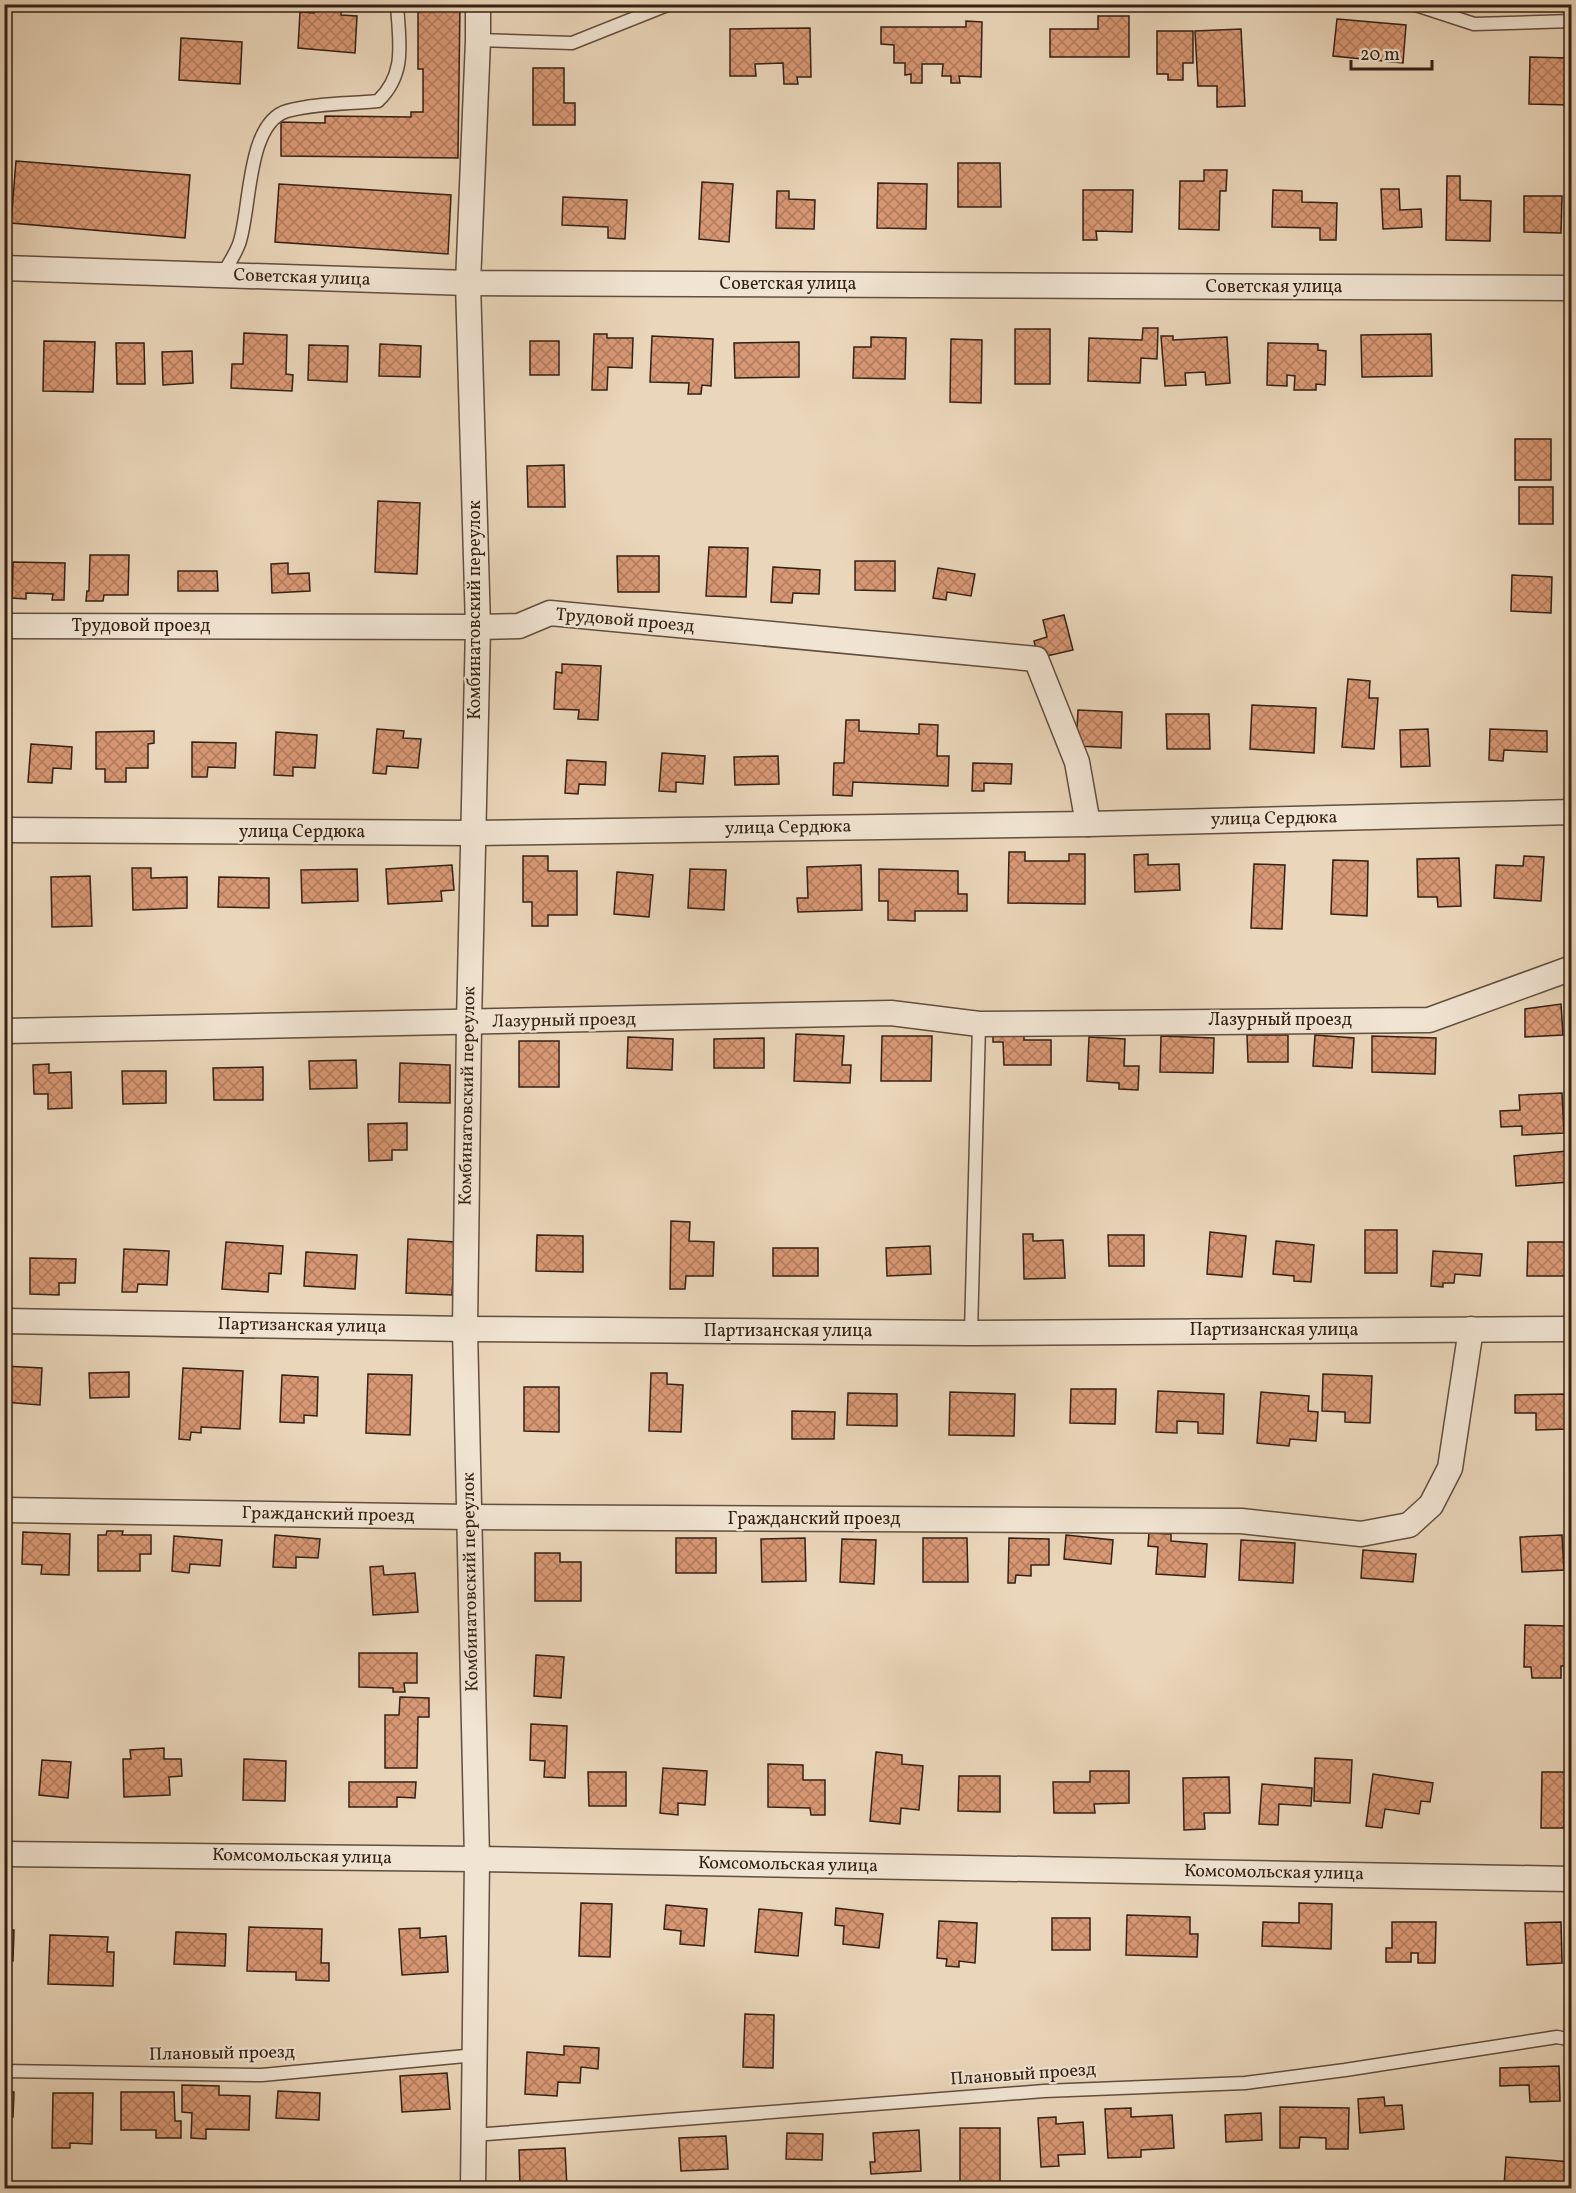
<svg xmlns="http://www.w3.org/2000/svg" width="1576" height="2193" viewBox="0 0 1576 2193" font-family="Vollkorn,serif">
  <style>
    .building { fill: url(#building-cross-hatch); stroke: #342115; stroke-width: 1.5 }
    .lines { fill: none; stroke-linecap: round; stroke-linejoin: round }
    .service-casing { stroke: #624e3e; stroke-width: 15 }
    .minor-casing { stroke: #624e3e; stroke-width: 27 }
    .service { stroke: #f1e4d2; stroke-width: 12 }
    .minor { stroke: #f1e4d2; stroke-width: 24 }
    .labels { text-anchor: middle; dominant-baseline: central; stroke-width: 4.5; stroke-linejoin: round; paint-order: stroke }
    .street-label { font-size: 18px; fill: #342115; stroke: #f1e4d2 }
  </style>
  <defs>
    <pattern id="building-cross-hatch" width="8" height="8" patternUnits="userSpaceOnUse" patternTransform="scale(1.5)"><rect width="8" height="8" fill="#d99874"/><path d="M0 0l8 8M0 8l8-8" fill="none" stroke="#b17c5e"/></pattern>
  </defs>
  <rect width="100%" height="100%" fill="#ead6ba"/>
  <filter id="stains"><feTurbulence type="fractalNoise" baseFrequency=".00333" numOctaves="4"/><feColorMatrix values="0 0 0 0 .2 0 0 0 0 .09 0 0 0 0 .02 0 0 0 .5 -.17"/></filter>
  <radialGradient id="worn" r=".72"><stop offset=".6" stop-color="#630" stop-opacity="0"/><stop offset="1" stop-color="#630" stop-opacity=".3"/></radialGradient>
  <g class="building">
    <path d="M314,4L341,6V15L357,16L355,53L298,48L300,12L314,13Z"/>
    <path d="M418,4H460L458,158L281,156V122L325,123V116L411,117V112H423V69H418Z"/>
    <path d="M1098,16H1129V57H1050V29H1098Z"/>
    <path d="M1337,19L1406,25L1403,63L1333,56Z"/>
    <path d="M966,21L982,22L981,77L959,76L960,83H951V76H942L943,64H922V83H911V74L905,75V63H894V45L881,44V27H966Z"/>
    <path d="M810,28L811,77H797L798,84H784L783,63L755,64L756,76H730V29Z"/>
    <path d="M1241,29L1245,106L1217,107V86H1198L1195,31Z"/>
    <path d="M1157,31H1193V63H1183V80H1168V74H1157Z"/>
    <path d="M181,38L242,42L240,84L179,80Z"/>
    <path d="M1530,57L1569,58L1568,105L1529,104Z"/>
    <path d="M533,68H564V103H575V125H533Z"/>
    <path d="M16,161L190,175L185,238L11,223Z"/>
    <path d="M958,163H1000L1001,207H958Z"/>
    <path d="M1204,170H1227L1226,191H1220L1219,230L1179,229L1180,181H1204Z"/>
    <path d="M1447,176H1460V200L1491,201L1490,241L1446,240Z"/>
    <path d="M702,182L733,184L729,242L699,239Z"/>
    <path d="M878,183L927,184L926,229L877,228Z"/>
    <path d="M279,184L451,195L448,254L275,242Z"/>
    <path d="M1381,189H1399L1400,210L1421,209L1422,227L1383,229Z"/>
    <path d="M1083,190H1133L1132,232L1096,231L1097,240H1083Z"/>
    <path d="M1273,190L1302,191V202L1337,203L1336,240H1320V228L1272,227Z"/>
    <path d="M777,191H789V199L815,200L814,229L776,228Z"/>
    <path d="M1524,196H1562L1561,233L1524,232Z"/>
    <path d="M563,197L627,200L625,239L608,238V227L562,225Z"/>
    <path d="M1143,328H1158L1157,359L1141,358L1140,383L1088,381L1089,338L1142,340Z"/>
    <rect x="1015" y="329" width="35" height="55"/>
    <path d="M244,333L287,335L286,374L293,375L292,391L231,388L232,364H243Z"/>
    <path d="M594,334H607V338H633L632,368L608,367L607,390H592Z"/>
    <path d="M1431,334L1432,376L1362,377L1361,335Z"/>
    <path d="M652,336L713,339L711,386L702,385L701,394H688L689,383L650,382Z"/>
    <path d="M1161,336H1173V340L1227,337L1230,383L1206,385L1205,372L1185,373L1186,385L1165,386Z"/>
    <path d="M871,337L906,338L905,379L853,378L854,347H871Z"/>
    <path d="M951,339L982,340L981,403L950,402Z"/>
    <path d="M44,341L95,342L93,392L43,391Z"/>
    <rect x="530" y="341" width="29" height="34"/>
    <path d="M799,342V377L735,378L734,343Z"/>
    <path d="M116,343H144L145,384H117Z"/>
    <path d="M1268,343L1318,344V350L1326,351L1325,385L1316,384V390H1294L1295,376L1287,375V386L1267,385Z"/>
    <path d="M380,344L421,346L420,377L379,376Z"/>
    <path d="M309,345L348,346L347,382L308,380Z"/>
    <path d="M192,351L193,383L163,385L162,352Z"/>
    <rect x="1515" y="439" width="36" height="41"/>
    <path d="M564,465L565,507H528L527,466Z"/>
    <rect x="1519" y="487" width="34" height="37"/>
    <path d="M378,501L420,503L417,574L375,572Z"/>
    <path d="M709,547L748,548L746,597L706,596Z"/>
    <path d="M90,555H129L128,595H104L103,601H86L87,591H89Z"/>
    <path d="M617,556H659V592H618Z"/>
    <path d="M855,561H895V591L855,590Z"/>
    <path d="M13,562L65,563L64,600H52L53,594L26,593V599L12,598Z"/>
    <path d="M288,563V574L309,573L310,591L272,593L271,564Z"/>
    <path d="M773,567L820,570L819,594L793,593L792,603L771,602Z"/>
    <path d="M938,568L975,574L971,596L947,592L946,600L933,598Z"/>
    <path d="M178,571H217L218,591H178Z"/>
    <path d="M1512,575L1552,577L1551,613L1511,611Z"/>
    <path d="M1064,615L1073,650L1038,658L1034,641L1047,637L1043,620Z"/>
    <path d="M562,664L601,666L598,720L578,719L579,710L554,709L556,672L562,673Z"/>
    <path d="M1348,679L1370,681L1369,698H1378L1374,749L1342,747Z"/>
    <path d="M1252,705L1316,708L1314,753L1250,749Z"/>
    <path d="M1078,710L1122,712L1121,748L1076,746Z"/>
    <path d="M1166,714H1209L1210,749H1167Z"/>
    <path d="M846,720H859V731L919,734V724L938,725L937,756H949L948,786L853,782L852,796L833,795L834,763H844Z"/>
    <path d="M377,729L404,731L403,738L421,739L418,768L387,766L386,774L373,773Z"/>
    <path d="M1428,729L1430,766L1401,767L1400,730Z"/>
    <path d="M1490,729L1547,731V752L1504,750L1503,761L1489,760Z"/>
    <path d="M154,731V743L148,744V768H126V782H105V769H96V732Z"/>
    <path d="M276,732L317,735L315,768L293,767V776L274,775Z"/>
    <path d="M192,742L236,743L235,768L208,767L207,777H192Z"/>
    <path d="M31,744L72,747L71,769L53,768L52,783L28,782Z"/>
    <path d="M662,753L705,756L703,784L676,782V792L659,791Z"/>
    <path d="M778,756L779,784L735,785L734,757Z"/>
    <path d="M567,760L606,762L605,785L579,784L578,794L565,793Z"/>
    <path d="M973,763L1012,764L1011,784L984,783V791H972Z"/>
    <path d="M1009,852H1025V861H1069V854H1085V904L1008,903Z"/>
    <path d="M1148,854V865L1179,864L1180,890L1135,892L1134,855Z"/>
    <path d="M523,856H548V871H577V915H548V926H532V902H523Z"/>
    <path d="M1524,856L1544,857L1541,901L1494,898L1496,865L1523,866Z"/>
    <path d="M1459,858L1461,906L1438,907L1437,897H1418L1417,859Z"/>
    <path d="M1333,860L1368,861L1367,916L1331,914Z"/>
    <path d="M1254,864L1285,865L1282,929L1251,928Z"/>
    <path d="M452,865L454,890L441,891L442,901L388,904L386,869Z"/>
    <path d="M861,865L862,910L798,912L797,898H808L807,867Z"/>
    <path d="M132,868H151V878L187,877V908L133,910Z"/>
    <path d="M357,869L358,901L302,903L301,870Z"/>
    <path d="M690,869L726,870L724,910L688,908Z"/>
    <path d="M879,869L958,871V894H967V911H915V921L888,920V901H879Z"/>
    <path d="M617,872L653,875L649,917L614,914Z"/>
    <path d="M90,876L92,926L52,927L51,877Z"/>
    <path d="M219,877L269,878V908L218,907Z"/>
    <path d="M1561,1004L1563,1035L1525,1037V1009Z"/>
    <path d="M796,1034L844,1036L842,1065H851L850,1083L794,1081Z"/>
    <path d="M993,1034H1024V1040H1051V1065H1004L1003,1042H993Z"/>
    <path d="M1247,1035H1288V1062H1248Z"/>
    <path d="M1315,1035L1354,1038L1352,1068L1313,1066Z"/>
    <path d="M882,1036H932L931,1081H881Z"/>
    <path d="M1161,1036L1214,1038L1213,1073L1160,1072Z"/>
    <path d="M1372,1036L1436,1038L1435,1074L1372,1072Z"/>
    <path d="M628,1037L673,1039L672,1070L627,1068Z"/>
    <path d="M1089,1037L1125,1039L1124,1066H1139L1138,1090L1119,1089V1083L1087,1081Z"/>
    <path d="M764,1038V1068H714V1039Z"/>
    <rect x="519" y="1041" width="40" height="46"/>
    <path d="M356,1060L357,1088L310,1089L309,1061Z"/>
    <path d="M400,1063L450,1065V1103L399,1102Z"/>
    <path d="M49,1064V1073L71,1072L72,1108L48,1109V1094H34L33,1065Z"/>
    <path d="M263,1067V1100H214L213,1068Z"/>
    <path d="M122,1071H166V1103L123,1104Z"/>
    <path d="M1562,1093L1564,1133L1522,1135V1126L1501,1127L1500,1111L1520,1110L1519,1095Z"/>
    <path d="M407,1123V1150H392V1160L369,1161L368,1124Z"/>
    <path d="M1567,1151L1569,1182L1516,1186L1514,1156Z"/>
    <path d="M671,1221L690,1222L689,1241L714,1242L713,1276H686L685,1289H670Z"/>
    <rect x="1365" y="1230" width="32" height="43"/>
    <path d="M1210,1232L1246,1236L1242,1277L1207,1274Z"/>
    <path d="M1023,1234H1033V1241L1063,1240L1065,1278L1024,1279Z"/>
    <path d="M537,1235L583,1236V1272L536,1271Z"/>
    <path d="M1108,1235H1144V1266H1109Z"/>
    <path d="M408,1239L455,1242L452,1295L406,1293Z"/>
    <path d="M1276,1241L1314,1245L1311,1282L1294,1281V1276L1273,1274Z"/>
    <path d="M226,1242L283,1246L281,1274L269,1273L268,1292L222,1289Z"/>
    <path d="M1528,1242H1565V1260H1572V1287H1566V1276H1527Z"/>
    <path d="M930,1246L931,1274L887,1276L886,1248Z"/>
    <rect x="773" y="1248" width="45" height="28"/>
    <path d="M124,1249L169,1251L167,1285L138,1284L137,1292H122Z"/>
    <path d="M1433,1251L1482,1254L1480,1276L1455,1274L1454,1283H1443V1287L1431,1286Z"/>
    <path d="M306,1252L357,1255L355,1289L304,1286Z"/>
    <path d="M30,1258L76,1259L75,1283H59V1295L30,1294Z"/>
    <path d="M4,1366L42,1368L40,1405L4,1402Z"/>
    <path d="M183,1368L243,1371L240,1429L201,1427V1433L191,1432L190,1440L179,1439Z"/>
    <path d="M129,1372V1397L90,1398L89,1373Z"/>
    <path d="M651,1373H667V1384L683,1385L681,1432L649,1431Z"/>
    <path d="M368,1374L412,1375L410,1435L366,1433Z"/>
    <path d="M1323,1374L1372,1376L1370,1423L1345,1422V1412L1322,1411Z"/>
    <path d="M282,1375L318,1377L317,1416L304,1415V1423L280,1422Z"/>
    <path d="M524,1387H559V1432L524,1431Z"/>
    <path d="M1071,1389H1116L1115,1424L1070,1423Z"/>
    <path d="M1158,1391L1224,1394L1223,1434L1198,1433V1422L1177,1421V1433L1156,1432Z"/>
    <path d="M950,1392L1015,1394L1014,1436L949,1435Z"/>
    <path d="M1261,1392L1309,1396L1308,1411L1318,1412L1316,1441L1290,1439L1289,1446L1257,1443Z"/>
    <path d="M848,1393L897,1394V1426L847,1425Z"/>
    <path d="M1565,1394L1566,1429L1536,1430V1413H1515V1395Z"/>
    <path d="M792,1411L835,1412L834,1439H792Z"/>
    <path d="M107,1531H123L122,1535H151V1554H140V1571H98V1535H106Z"/>
    <path d="M23,1532L70,1534L69,1575L41,1574L42,1565L22,1564Z"/>
    <path d="M1149,1533L1171,1534V1541L1207,1544L1205,1577L1156,1574L1158,1547L1148,1546Z"/>
    <path d="M275,1535L320,1539L318,1558L296,1557V1568L273,1567Z"/>
    <path d="M1066,1535L1113,1540L1111,1564L1064,1559Z"/>
    <path d="M1562,1535L1564,1570L1522,1572L1520,1537Z"/>
    <path d="M174,1536L222,1540L220,1566L190,1564L189,1573L172,1571Z"/>
    <rect x="676" y="1538" width="40" height="35"/>
    <path d="M805,1538L806,1581L762,1582L761,1539Z"/>
    <path d="M923,1538H967L968,1582H923Z"/>
    <path d="M1009,1538L1049,1539V1565H1031V1576L1016,1575L1015,1583H1008Z"/>
    <path d="M842,1539L876,1540L874,1584L840,1582Z"/>
    <path d="M1241,1540L1295,1543L1293,1583L1239,1580Z"/>
    <path d="M1363,1550L1416,1554L1413,1582L1361,1578Z"/>
    <path d="M535,1553H560V1562H581V1601H535Z"/>
    <path d="M383,1566L384,1575L415,1573L418,1612L373,1615L370,1567Z"/>
    <path d="M1525,1625L1567,1626V1666H1561V1678H1532L1531,1667H1524Z"/>
    <path d="M359,1653H417V1683H404L405,1692H393V1688L359,1687Z"/>
    <path d="M536,1655L564,1657L561,1698L534,1696Z"/>
    <path d="M400,1697L429,1698V1717H418L417,1768H385V1715H399Z"/>
    <path d="M531,1724L567,1726L565,1778L544,1777L545,1761L530,1760Z"/>
    <path d="M4,1748H9L6,1795H4Z"/>
    <path d="M164,1748V1759H181L182,1776L169,1777L170,1795L124,1797L123,1759H131L130,1750Z"/>
    <path d="M876,1752L902,1755V1764L923,1766L919,1810L901,1808L900,1824L870,1821Z"/>
    <path d="M1315,1758L1352,1760L1350,1803L1314,1801Z"/>
    <path d="M244,1759L286,1761L285,1801L243,1800Z"/>
    <path d="M42,1760L71,1762L68,1798L39,1795Z"/>
    <path d="M768,1764L803,1765V1780H825V1815H811L810,1808L768,1807Z"/>
    <path d="M663,1768L707,1771L705,1805L678,1803V1815L660,1813Z"/>
    <path d="M1090,1771H1129V1803L1094,1804L1095,1813H1054L1053,1782H1090Z"/>
    <path d="M588,1772H626V1806H589Z"/>
    <path d="M1542,1772H1565L1564,1828H1541Z"/>
    <path d="M1373,1774L1433,1783L1430,1802L1421,1801L1419,1814L1385,1809L1382,1828L1366,1826Z"/>
    <path d="M959,1776H1000V1812L958,1811Z"/>
    <path d="M1229,1777L1230,1813H1204L1205,1829L1184,1830L1183,1778Z"/>
    <path d="M349,1782H416L415,1798L397,1797V1807H349Z"/>
    <path d="M1262,1784L1312,1788L1311,1806L1279,1804L1278,1825L1259,1824Z"/>
    <path d="M581,1903L612,1904L610,1957L579,1956Z"/>
    <path d="M1299,1903L1332,1904L1331,1949L1262,1946L1263,1922L1299,1923Z"/>
    <path d="M666,1905L707,1909L704,1946L680,1944L681,1931L664,1929Z"/>
    <path d="M836,1908L883,1914L879,1948L843,1944L844,1926L835,1925Z"/>
    <path d="M759,1909L802,1913L798,1956L755,1952Z"/>
    <path d="M1127,1915L1190,1917V1934H1198L1197,1957L1126,1955Z"/>
    <rect x="1052" y="1918" width="38" height="32"/>
    <path d="M939,1921L977,1923L975,1963L959,1961V1967L946,1966L947,1959L937,1958Z"/>
    <path d="M1392,1922H1436L1435,1963H1418V1953H1411V1962H1386V1948H1392Z"/>
    <path d="M1561,1922L1562,1963L1527,1965L1525,1923Z"/>
    <path d="M249,1927L322,1929L321,1963H329V1981L296,1980V1972L247,1971Z"/>
    <path d="M420,1928V1938L446,1936L448,1972L402,1975L399,1929Z"/>
    <path d="M4,1930H14L13,1961L4,1960Z"/>
    <path d="M176,1932L226,1934L225,1966L174,1964Z"/>
    <path d="M50,1935L108,1937L107,1952H114L113,1986L48,1984Z"/>
    <path d="M745,2014L774,2015L773,2068L743,2067Z"/>
    <path d="M564,2046L599,2048L598,2069L581,2067L580,2083L558,2082L557,2096L525,2094L527,2052L564,2055Z"/>
    <path d="M1559,2066L1560,2101L1530,2102L1529,2085L1500,2086V2068Z"/>
    <path d="M447,2073L450,2109L402,2112L400,2076Z"/>
    <path d="M182,2085L219,2086V2095L250,2096L249,2130L206,2129V2139L191,2138L192,2113L182,2112Z"/>
    <path d="M278,2091L320,2093L319,2120L276,2118Z"/>
    <path d="M4,2092H14L13,2117L4,2116Z"/>
    <path d="M121,2092H174L175,2121H181V2138H156V2130H121Z"/>
    <path d="M53,2093H93L92,2144L70,2143V2148H52Z"/>
    <path d="M1384,2097L1385,2106L1402,2105L1404,2129L1360,2133L1358,2099Z"/>
    <path d="M1280,2107L1349,2108L1348,2149H1326V2138L1300,2137L1299,2148H1280Z"/>
    <path d="M1131,2108V2117L1172,2115L1174,2148L1141,2150V2157L1108,2158L1105,2109Z"/>
    <path d="M1261,2113L1262,2140L1226,2142L1225,2115Z"/>
    <path d="M1056,2117V2124L1083,2122L1085,2154L1058,2155L1059,2166L1041,2167L1038,2118Z"/>
    <rect x="960" y="2128" width="40" height="55"/>
    <path d="M919,2130L921,2171L871,2174L870,2162H875L873,2133Z"/>
    <path d="M787,2133L823,2134L822,2160L786,2159Z"/>
    <path d="M726,2136L728,2169L681,2171L679,2138Z"/>
    <path d="M565,2148L567,2188H520L519,2150Z"/>
    <path d="M1506,2157L1572,2162L1570,2188L1504,2186Z"/>
    <rect x="394" y="2184" width="56" height="4"/>
  </g>
  <g class="lines">
    <defs>
      <g id="service">
        <path d="M1413,4L1474,24L1572,21"/>
        <path d="M478,40L572,43L670,4"/>
        <path d="M222,276C227,266 235,255 239,244C251,211 246,123 287,111C316,103 349,104 378,101C407,73 399,42 397,4"/>
        <path d="M971,1333L979,1024"/>
        <path d="M4,2071L262,2075L476,2055"/>
        <path d="M474,2135L1044,2091L1245,2083L1345,2070L1557,2037L1572,2040"/>
      </g>
      <g id="minor">
        <path d="M4,268L468,283L1572,288"/>
        <path d="M4,626L478,627L519,626L550,613L1036,659L1077,762L1088,824"/>
        <path d="M4,830L473,833L1088,824L1572,812"/>
        <path d="M4,1031L891,1013L979,1024L1429,1020L1572,968"/>
        <path d="M4,1321L465,1329L971,1333L1572,1329"/>
        <path d="M4,1510L470,1517L1241,1521L1361,1534L1409,1525L1431,1505L1450,1468L1471,1329"/>
        <path d="M4,1854L477,1859L1572,1879"/>
        <path d="M473,2188L477,1859L465,1329L469,1023L478,627L468,283L478,40V4"/>
      </g>
    </defs>
    <use href="#service" class="service-casing"/>
    <use href="#minor" class="minor-casing"/>
    <use href="#service" class="service"/>
    <use href="#minor" class="minor"/>
  </g>
  <g class="labels">
    <g class="street-label">
      <text transform="translate(302 278) rotate(2)">Советская улица</text>
      <text x="788" y="284">Советская улица</text>
      <text x="1274" y="287">Советская улица</text>
      <text transform="translate(475 610) rotate(-90)">Комбинатовский переулок</text>
      <text transform="translate(625 621) rotate(5)">Трудовой проезд</text>
      <text x="141" y="626">Трудовой проезд</text>
      <text transform="translate(1274 819) rotate(-1)">улица Сердюка</text>
      <text transform="translate(788 828) rotate(-1)">улица Сердюка</text>
      <text x="302" y="832">улица Сердюка</text>
      <text x="1280" y="1020">Лазурный проезд</text>
      <text transform="translate(564 1021) rotate(-1)">Лазурный проезд</text>
      <text transform="translate(468 1096) rotate(-89)">Комбинатовский переулок</text>
      <text transform="translate(302 1326) rotate(1)">Партизанская улица</text>
      <text x="1274" y="1330">Партизанская улица</text>
      <text x="788" y="1331">Партизанская улица</text>
      <text transform="translate(328 1515) rotate(1)">Гражданский проезд</text>
      <text x="814" y="1519">Гражданский проезд</text>
      <text transform="translate(471 1582) rotate(-91)">Комбинатовский переулок</text>
      <text transform="translate(302 1857) rotate(1)">Комсомольская улица</text>
      <text transform="translate(788 1865) rotate(1)">Комсомольская улица</text>
      <text transform="translate(1274 1873) rotate(1)">Комсомольская улица</text>
      <text transform="translate(222 2054) rotate(-1)">Плановый проезд</text>
      <text transform="translate(1023 2075) rotate(-4)">Плановый проезд</text>
    </g>
  </g>
  <rect width="1576" height="2193" fill="none" stroke="#ead6ba" stroke-width="24"/>
  <rect x="6" y="6" width="1564" height="2181" fill="none" stroke="#342115" stroke-width="3"/>
  <rect x="12" y="12" width="1552" height="2169" fill="none" stroke="#342115" stroke-width="1.5"/>
  <path d="M1351 60v9h81v-9" fill="none" stroke="#342115" stroke-width="3"/>
  <text x="1360" y="60" font-size="18" fill="#342115" stroke="#f1e4d2" stroke-width="4.5" paint-order="stroke">20 m</text>
  <rect width="100%" height="100%" filter="url(#stains)"/>
  <rect width="100%" height="100%" fill="url(#worn)"/>
</svg>
